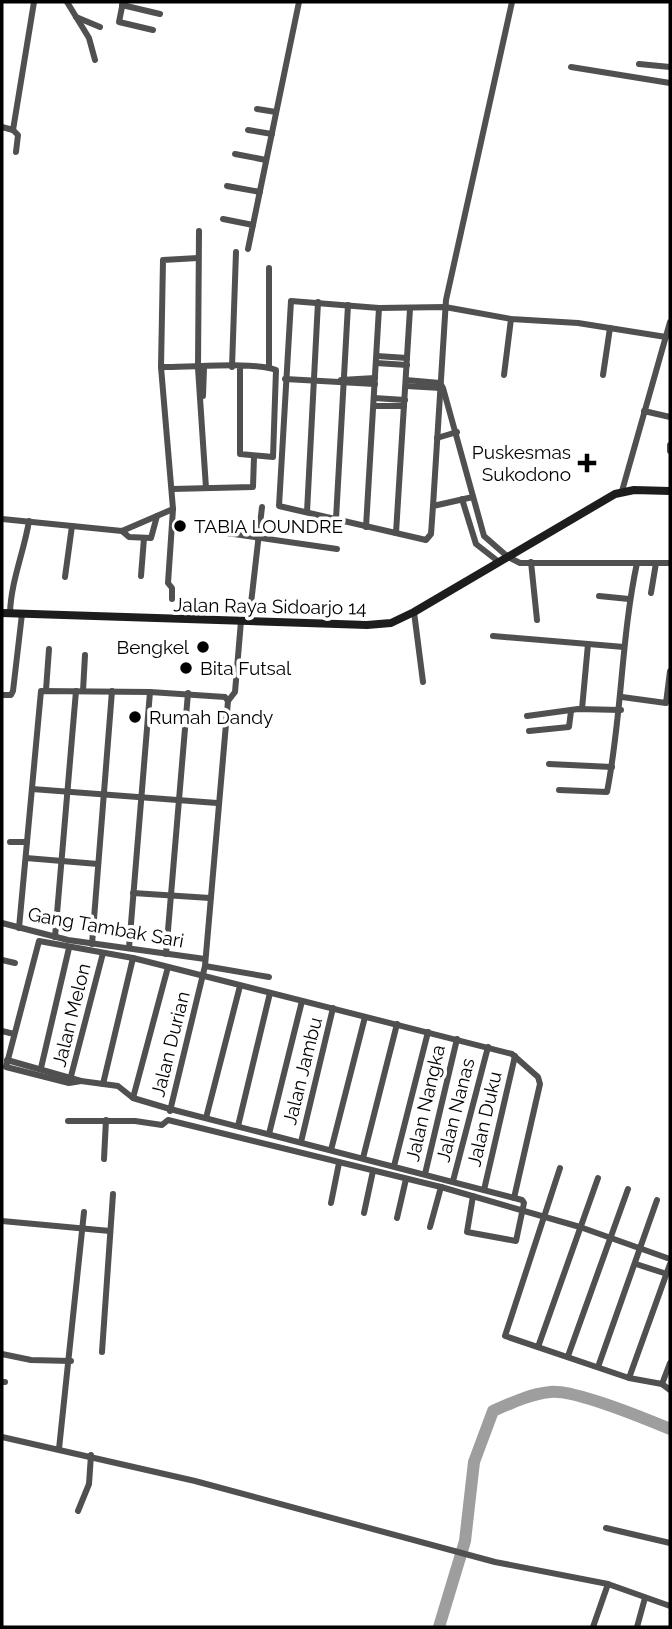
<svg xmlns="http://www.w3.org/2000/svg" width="672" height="1629" viewBox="0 0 672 1629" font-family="Raleway,sans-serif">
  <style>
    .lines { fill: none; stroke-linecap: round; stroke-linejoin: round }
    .river { stroke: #9e9e9e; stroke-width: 12 }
    .street { stroke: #505050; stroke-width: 6 }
    .secondary { stroke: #1d1d1d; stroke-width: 8 }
    .poi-dot { fill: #000; stroke: #fff; stroke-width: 2.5 }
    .labels { text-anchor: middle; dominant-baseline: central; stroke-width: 7; stroke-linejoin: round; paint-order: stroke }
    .poi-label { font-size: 19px; fill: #000; stroke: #fff; text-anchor: start }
    .street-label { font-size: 19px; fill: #000; stroke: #fff }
  </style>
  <rect width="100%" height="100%" fill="#fff"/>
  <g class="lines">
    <path class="river" d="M439,1627L465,1541L474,1462L493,1411C511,1403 530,1394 550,1392C574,1389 646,1419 670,1429"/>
    <g class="street">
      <path d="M67,2L89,38L95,60"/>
      <path d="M123,2L119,22L153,30"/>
      <path d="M122,5L160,14"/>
      <path d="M76,17L100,27"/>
      <path d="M639,64L670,67"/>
      <path d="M571,67L670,83"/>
      <path d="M257,109L276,112"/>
      <path d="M2,127L13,130L34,2"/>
      <path d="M13,130L18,135L16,152"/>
      <path d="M248,130L272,134"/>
      <path d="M235,154L266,160"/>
      <path d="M227,186L260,192"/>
      <path d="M223,219L253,225"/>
      <path d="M199,231L198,368L206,488"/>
      <path d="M248,249L299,2"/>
      <path d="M269,268V368"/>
      <path d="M377,356L407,358"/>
      <path d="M376,363L407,365"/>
      <path d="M161,367C189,368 253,361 276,370L273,457L240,454V368"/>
      <path d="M232,367L236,252"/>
      <path d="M504,375L511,319"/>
      <path d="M603,375L610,328"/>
      <path d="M285,379L375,384"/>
      <path d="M341,380L375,378"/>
      <path d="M406,380L440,383L443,388L484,536L508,557L520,563H670"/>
      <path d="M406,386L441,388"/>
      <path d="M203,396L204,368"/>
      <path d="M374,398L405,400"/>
      <path d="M374,406H404"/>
      <path d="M644,411L670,417"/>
      <path d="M437,438L457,432"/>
      <path d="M670,445V451"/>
      <path d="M172,489L253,487L254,457"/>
      <path d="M622,491L670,322"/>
      <path d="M473,497L433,506L431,534L426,540L279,506L291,301L379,308L445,307L511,319L578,323L666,337"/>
      <path d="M462,499L476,544L499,562"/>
      <path d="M433,506L446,300L512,2"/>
      <path d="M307,512L318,302"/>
      <path d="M2,519L122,531L173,509L161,367L163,260L198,258"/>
      <path d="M336,519L348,305"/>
      <path d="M366,527L379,308"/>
      <path d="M122,531L129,537L151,538L157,516"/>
      <path d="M220,532L337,549"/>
      <path d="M396,533L410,309"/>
      <path d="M531,562L537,620"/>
      <path d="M141,576L144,538"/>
      <path d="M65,577L72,526"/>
      <path d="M651,593L656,563"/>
      <path d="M599,596L629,599"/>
      <path d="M172,599V588L168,583L173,509"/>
      <path d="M414,612L423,682"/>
      <path d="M10,613C11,581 24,552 29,521"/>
      <path d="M249,621L262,507"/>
      <path d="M493,636L624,647"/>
      <path d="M46,690L49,649"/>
      <path d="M83,691L85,655"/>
      <path d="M2,695H11L13,691L22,614"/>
      <path d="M622,697L666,703L670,671"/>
      <path d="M582,709L588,644"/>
      <path d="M527,716L578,709L621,710"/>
      <path d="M529,731L569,727L571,711"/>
      <path d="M549,764L612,767"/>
      <path d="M32,789L217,803"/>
      <path d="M559,790L607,792C622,716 621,638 637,563"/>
      <path d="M10,842H27"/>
      <path d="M26,858L98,864"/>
      <path d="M133,893L210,898"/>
      <path d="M2,923L68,940L205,959"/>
      <path d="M19,928L41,691L150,692L225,697L228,701"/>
      <path d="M55,937L76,691"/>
      <path d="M92,944L112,691"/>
      <path d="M129,948L150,692"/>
      <path d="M166,954L188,693"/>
      <path d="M2,960L15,963"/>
      <path d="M205,966L269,977"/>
      <path d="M2,1031L14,1034"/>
      <path d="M7,1060L81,1081L118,1086L133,1098L170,1109L522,1200L524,1203L516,1241L467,1232L473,1196"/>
      <path d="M41,1068L69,948"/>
      <path d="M70,1080L103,953"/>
      <path d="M81,1081L69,1083L6,1067L39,941L133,958L512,1054L538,1077L540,1084L514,1198"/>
      <path d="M103,1084L133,958"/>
      <path d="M133,1098L168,967"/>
      <path d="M170,1111L205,966L228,701L235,692L241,621"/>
      <path d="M206,1118L240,986"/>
      <path d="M68,1121H135L162,1125L168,1120L441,1187L580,1227L670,1259"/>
      <path d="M238,1126L270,993"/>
      <path d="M269,1134L302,1001"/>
      <path d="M301,1142L333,1008"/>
      <path d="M331,1150L365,1017"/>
      <path d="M363,1158L397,1024"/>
      <path d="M104,1159L106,1120"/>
      <path d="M394,1166L428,1032"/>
      <path d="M560,1168L505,1336L629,1378L662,1384L670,1390"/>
      <path d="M425,1174L457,1039"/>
      <path d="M453,1181L488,1047"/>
      <path d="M484,1190L515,1056"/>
      <path d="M331,1203L339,1163"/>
      <path d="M364,1213L373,1171"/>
      <path d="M397,1218L406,1179"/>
      <path d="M2,1221L110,1231"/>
      <path d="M430,1227L441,1187"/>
      <path d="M636,1264L667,1274"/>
      <path d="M538,1347L598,1178"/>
      <path d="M102,1352L113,1194"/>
      <path d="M2,1354L31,1360L71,1361"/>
      <path d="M568,1356L628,1189"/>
      <path d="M598,1367L657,1200"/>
      <path d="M629,1378L670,1264"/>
      <path d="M2,1382H5"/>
      <path d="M662,1384L670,1363"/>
      <path d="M2,1437L195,1481L495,1562L608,1584L670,1606"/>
      <path d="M59,1449L84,1212"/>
      <path d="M78,1511L89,1484L91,1455"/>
      <path d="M606,1528L670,1543"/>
      <path d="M593,1627L608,1584"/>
      <path d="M637,1627L645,1598"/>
    </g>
    <path class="secondary" d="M2,613L367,625L391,623L414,612L615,494L634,490L670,491"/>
  </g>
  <g class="poi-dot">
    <path d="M583.5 452.5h7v7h7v7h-7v7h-7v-7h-7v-7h7z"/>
    <circle cx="180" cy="526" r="7"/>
    <circle cx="203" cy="647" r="7"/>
    <circle cx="186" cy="668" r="7"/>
    <circle cx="135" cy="717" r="7"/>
  </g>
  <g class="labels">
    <g class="poi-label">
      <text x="571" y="452" text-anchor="end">Puskesmas<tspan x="571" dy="22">Sukodono</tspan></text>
      <text x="194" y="526">TABIA LOUNDRE</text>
      <text x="189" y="647" text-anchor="end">Bengkel</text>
      <text x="200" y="668">Bita Futsal</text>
      <text x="149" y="717">Rumah Dandy</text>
    </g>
    <g class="street-label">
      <text transform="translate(270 606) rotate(1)">Jalan Raya Sidoarjo 14</text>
      <text transform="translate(106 927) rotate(10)">Gang Tambak Sari</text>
      <text transform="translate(71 1015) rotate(-76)">Jalan Melon</text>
      <text transform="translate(170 1044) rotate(-76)">Jalan Durian</text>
      <text transform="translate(302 1071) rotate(-76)">Jalan Jambu</text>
      <text transform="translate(425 1103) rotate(-77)">Jalan Nangka</text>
      <text transform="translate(455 1110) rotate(-76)">Jalan Nanas</text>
      <text transform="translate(484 1119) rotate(-77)">Jalan Duku</text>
    </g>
  </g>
  <rect width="672" height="1629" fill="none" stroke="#000000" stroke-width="7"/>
</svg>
